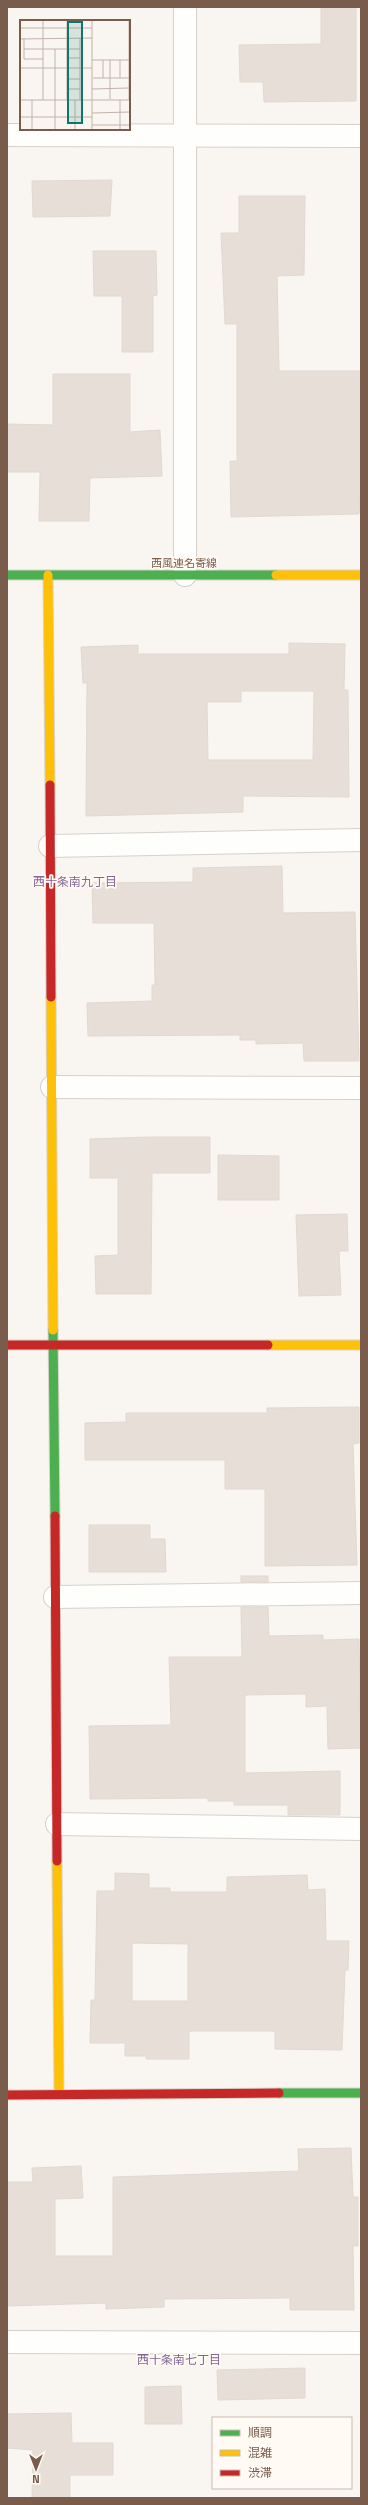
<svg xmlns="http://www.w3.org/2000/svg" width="368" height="2505" viewBox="0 0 368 2505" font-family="'Titillium Web','Noto Sans JP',sans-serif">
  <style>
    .building { fill: #e6ded7; stroke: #e2d8d2; fill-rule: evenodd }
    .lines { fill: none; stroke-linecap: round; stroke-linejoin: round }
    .street-casing { stroke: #d7d1cb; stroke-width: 24 }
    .fast-casing { stroke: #d9d2cb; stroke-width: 11 }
    .slow-casing { stroke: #d9d2cb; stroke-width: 11 }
    .jam-casing { stroke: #d9d2cb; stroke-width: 11 }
    .street { stroke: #fefefd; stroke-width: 22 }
    .fast { stroke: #4caf50; stroke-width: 9 }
    .slow { stroke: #ffc107; stroke-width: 9 }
    .jam { stroke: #c62828; stroke-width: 9 }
    .labels { text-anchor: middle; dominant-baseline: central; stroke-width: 3.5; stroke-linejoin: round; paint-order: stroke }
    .street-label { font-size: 11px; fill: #7a5c4d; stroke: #fffaf3 }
    .neighbourhood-label { font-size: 12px; fill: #846695; stroke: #fffaf3 }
    .inset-road { fill: none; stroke: #c2b3aa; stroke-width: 1 }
    .view { fill: #0f766e; fill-opacity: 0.15; stroke: #0f766e; stroke-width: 2 }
    .inset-edge { fill: none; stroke: #7a5c4d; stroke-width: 2 }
  </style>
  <rect width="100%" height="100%" fill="#f9f5f0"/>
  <g class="building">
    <path d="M321,7H356V101L264,102L263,82H240L239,45L321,44Z"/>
    <path d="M112,180L110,216L33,217L32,181Z"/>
    <path d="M239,196H305L304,275L277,276L279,371H361V487L359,514L231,517L230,461H237V324H225L221,233H239Z"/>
    <path d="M93,251H156L157,295L153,296V352H122V296H94Z"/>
    <path d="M53,374H130V432L160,430L162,476L90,478L89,521H39L40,472H7V424L53,425Z"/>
    <path d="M289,643L345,644L344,690H348L349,797L243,796V812L86,816L87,683H83L81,647L138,645V654H289ZM241,691H314L313,760H208L207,702H241Z"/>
    <path d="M282,866L283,913L355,912L359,1061H304L303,1043L256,1044V1040H240V1035L88,1036L87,1003L152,1001V985H155L154,923H93L92,883L193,882V868Z"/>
    <path d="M149,1137H210V1173H152L151,1294H96L95,1256L118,1255V1178H90V1139Z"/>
    <path d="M218,1155L279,1156V1200H218Z"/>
    <path d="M347,1214L348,1251H339L341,1295L299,1296L296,1215Z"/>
    <path d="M359,1407V1443L353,1444L357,1565L265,1566V1489H225V1460H85V1423L126,1422V1413H267V1408Z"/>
    <path d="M89,1525H150V1539H165L166,1572H89Z"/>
    <rect x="241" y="1576" width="27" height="6"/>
    <path d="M241,1607H268L269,1636L323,1635V1640L359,1639L361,1748L328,1749L327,1706L306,1707V1694L245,1695V1773L340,1771V1815H288V1805H234V1801H208V1798L90,1799L89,1726L171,1725L169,1657H242Z"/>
    <path d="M115,1873L149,1874V1888H170V1892H227V1877L307,1875L308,1890L325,1889L326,1941H349L348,1970H345L342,2050L275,2049V2031H189V2059H146V2056H125V2043H90L91,2000H95L97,1891H115ZM132,1943L188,1944V2001H132Z"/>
    <path d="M351,2148L353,2197H358V2246H353L354,2310H290V2298L164,2299V2307L106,2309V2303L7,2306V2182H33L32,2168L81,2166L83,2198L55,2199V2256H113V2177L299,2171L298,2149Z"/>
    <path d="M305,2368V2398L218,2400L217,2370Z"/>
    <path d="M181,2386L182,2424H145V2387Z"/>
    <path d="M71,2413L72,2443H113V2475H70V2498H32L33,2450L7,2448V2414Z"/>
  </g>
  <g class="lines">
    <defs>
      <g id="street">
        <path d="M185,7V575"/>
        <path d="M7,135L361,136"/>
        <path d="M50,846L361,840"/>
        <path d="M52,1087L361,1088"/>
        <path d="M55,1597L361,1593"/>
        <path d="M57,1824L361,1829"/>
        <path d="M7,2342L361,2343"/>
      </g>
      <g id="fast">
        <path d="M7,575H276"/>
        <path d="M53,1330L55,1516"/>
        <path d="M279,2093H361"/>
      </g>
      <g id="slow">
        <path d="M48,575L50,785"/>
        <path d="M276,575H361"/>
        <path d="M51,997L53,1330"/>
        <path d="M268,1345H361"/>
        <path d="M57,1861L59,2094"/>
      </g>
      <g id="jam">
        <path d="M50,785L51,997"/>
        <path d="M7,1345H268"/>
        <path d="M55,1516L57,1861"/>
        <path d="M7,2095L279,2093"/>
      </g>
    </defs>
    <use href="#street" class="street-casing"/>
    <use href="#fast" class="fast-casing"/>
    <use href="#slow" class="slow-casing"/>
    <use href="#jam" class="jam-casing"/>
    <use href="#street" class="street"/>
    <use href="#fast" class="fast"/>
    <use href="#slow" class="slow"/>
    <use href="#jam" class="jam"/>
  </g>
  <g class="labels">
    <g class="street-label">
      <text x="184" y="563">西風連名寄線</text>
    </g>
    <g class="neighbourhood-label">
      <text x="75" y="881">西十条南九丁目</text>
      <text x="179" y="2359">西十条南七丁目</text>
    </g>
  </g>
  <g transform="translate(20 20)">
    <rect width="110" height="110" fill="#f9f5f0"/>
    <path class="inset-road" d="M23,0V80M47,0V80M72,0V110M109,0V80M0,8H72M4,18V39H23M60,18V80M0,19L72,18M4,29H60M35,29V110M47,38H60M72,40H110M83,40V58M90,40V79M100,40V58M0,48H72M73,58H109M47,59H60M47,69H60M72,69L109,68M0,80H110M12,80V110M72,93L110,92M0,97H72M72,105H110M55,110V80M100,110V80"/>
    <path class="view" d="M48,2H62V103H48Z"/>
    <rect width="110" height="110" class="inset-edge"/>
  </g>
  <rect width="368" height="2505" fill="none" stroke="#7a5c4d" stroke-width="16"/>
  <rect x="212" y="2417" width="140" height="72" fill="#fffaf3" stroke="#cabbb1"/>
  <rect x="220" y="2430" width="20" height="6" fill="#4caf50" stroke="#cabbb1"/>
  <text x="248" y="2437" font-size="12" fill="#7a5c4d">順調</text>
  <rect x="220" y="2450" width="20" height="6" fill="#ffc107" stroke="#cabbb1"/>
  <text x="248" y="2457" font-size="12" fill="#7a5c4d">混雑</text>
  <rect x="220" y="2470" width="20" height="6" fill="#c62828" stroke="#cabbb1"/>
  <text x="248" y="2477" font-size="12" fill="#7a5c4d">渋滞</text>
  <g transform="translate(36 2469) rotate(180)" stroke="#fffaf3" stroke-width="3" paint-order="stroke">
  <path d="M0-3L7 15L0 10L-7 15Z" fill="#7a5c4d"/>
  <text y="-6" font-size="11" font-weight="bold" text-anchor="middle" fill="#7a5c4d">N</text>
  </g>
</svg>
